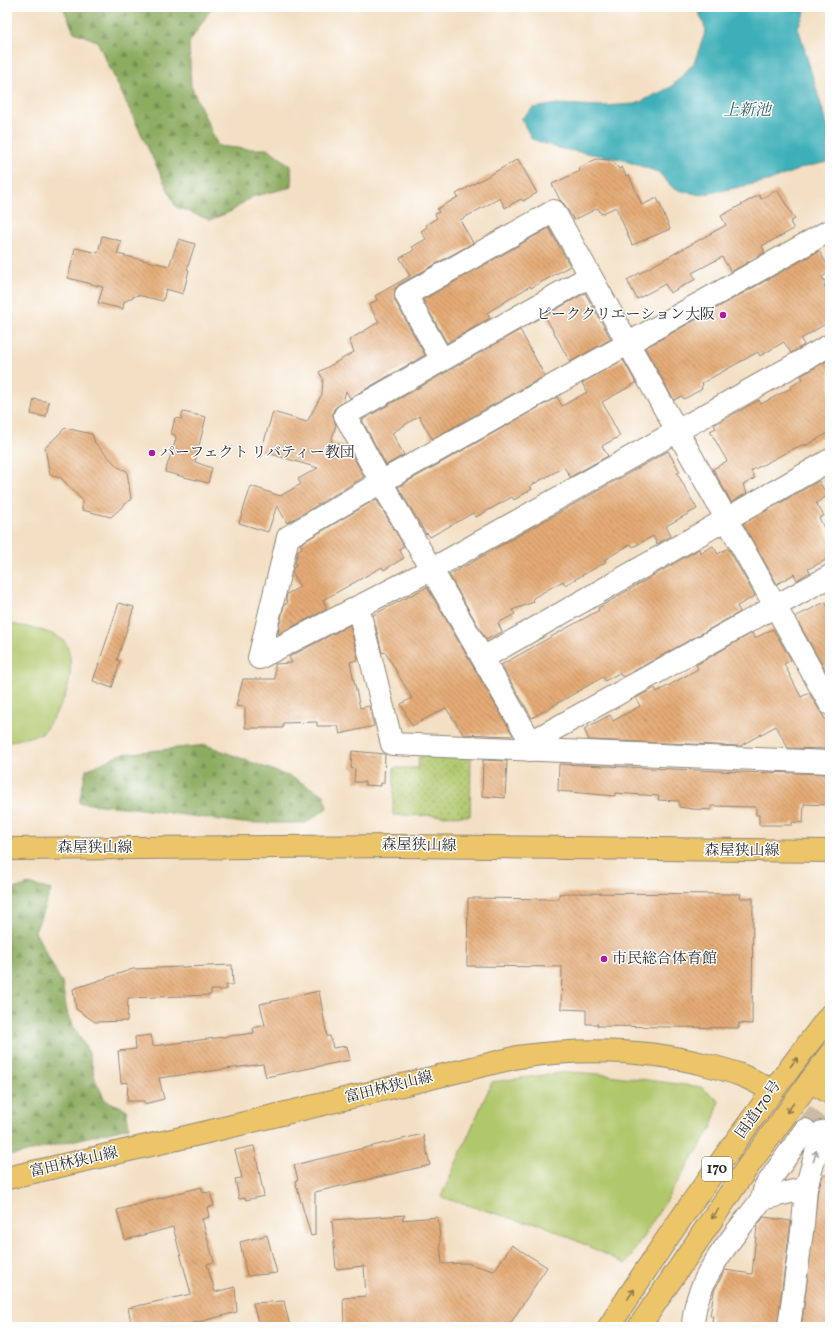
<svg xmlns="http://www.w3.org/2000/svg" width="837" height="1334" viewBox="0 0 837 1334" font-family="Vollkorn,'Noto Serif JP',serif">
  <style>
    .grass { fill: #b0c76c; stroke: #6e794c }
    .forest { fill: url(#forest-firs); stroke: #5c6c46 }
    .park { fill: url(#park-dots); stroke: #6e794c }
    .water { fill: #3eafb8; stroke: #346d72 }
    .building { fill: url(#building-back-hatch) }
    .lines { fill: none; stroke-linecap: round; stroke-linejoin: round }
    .minor-tunnel { stroke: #cbbba5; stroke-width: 22; stroke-dasharray: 22 11; stroke-linecap: butt }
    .minor-casing { stroke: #8f8577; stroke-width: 24 }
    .major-casing { stroke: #8f8577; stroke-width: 24 }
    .highway-casing { stroke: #8f8577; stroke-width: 24 }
    .minor { stroke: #fff; stroke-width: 22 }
    .major { stroke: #edc569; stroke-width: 22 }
    .highway { stroke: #edc569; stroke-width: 22 }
    .oneway { stroke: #8c784a }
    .oneway2 { stroke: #a0a0a0 }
    .poi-dot { fill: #b5179e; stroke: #fff; stroke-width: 1.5 }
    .labels { text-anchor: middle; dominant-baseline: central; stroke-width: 3; stroke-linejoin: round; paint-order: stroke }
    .shield { fill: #fff; stroke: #6b6b6b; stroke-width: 1 }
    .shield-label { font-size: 14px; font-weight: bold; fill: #2b2b2b }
    .poi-label { font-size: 15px; fill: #2b2b2b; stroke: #fff; text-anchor: start }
    .street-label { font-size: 15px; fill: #2b2b2b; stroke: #fff }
    .water-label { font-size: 16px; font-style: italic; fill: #336063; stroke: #fff }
  </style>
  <defs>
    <pattern id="forest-firs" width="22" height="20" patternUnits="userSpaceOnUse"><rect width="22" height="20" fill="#8cac60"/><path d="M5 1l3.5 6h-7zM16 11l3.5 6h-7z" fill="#738c4f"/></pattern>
    <pattern id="park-dots" width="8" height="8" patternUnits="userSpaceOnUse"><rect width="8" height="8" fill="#b0c76c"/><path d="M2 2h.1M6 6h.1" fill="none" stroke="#8fa259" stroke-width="1.8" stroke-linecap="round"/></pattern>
    <pattern id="building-back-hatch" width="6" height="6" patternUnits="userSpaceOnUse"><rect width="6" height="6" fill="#e4ab76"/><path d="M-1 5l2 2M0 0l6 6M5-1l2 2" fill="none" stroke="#b98b61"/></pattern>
  </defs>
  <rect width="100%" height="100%" fill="#fff"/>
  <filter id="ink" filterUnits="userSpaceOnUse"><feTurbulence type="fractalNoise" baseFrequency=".025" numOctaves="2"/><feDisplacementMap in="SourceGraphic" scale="8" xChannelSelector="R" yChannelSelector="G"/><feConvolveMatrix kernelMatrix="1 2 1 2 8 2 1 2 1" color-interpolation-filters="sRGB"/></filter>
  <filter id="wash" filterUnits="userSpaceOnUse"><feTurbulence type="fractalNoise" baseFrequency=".012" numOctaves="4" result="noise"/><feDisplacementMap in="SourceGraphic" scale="16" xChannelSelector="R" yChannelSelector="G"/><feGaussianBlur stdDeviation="0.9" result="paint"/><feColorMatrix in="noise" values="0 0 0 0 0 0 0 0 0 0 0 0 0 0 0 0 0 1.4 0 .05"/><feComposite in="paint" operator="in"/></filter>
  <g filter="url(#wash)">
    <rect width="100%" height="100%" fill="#f3dfc3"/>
    <g class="grass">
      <path d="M7,623C24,627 48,629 63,640C67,643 70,654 70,659C73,691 59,709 42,734L7,742Z"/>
      <path d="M567,1072L600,1074L701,1087L719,1101L712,1127L626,1264L541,1224L524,1222L441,1197L492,1082Z"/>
    </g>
    <g class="forest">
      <path d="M63,7H212L189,43L191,86L218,146L246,149H269L291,166L292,187L251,197L232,211L210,220L176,207L97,41L74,32Z"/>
      <path d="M206,745L293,778L324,795L327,808L306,823H243L133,808L79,803L86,770L122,754Z"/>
      <path d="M29,884L51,890L35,932L62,983L68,1017L89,1053L95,1079L105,1100L126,1109L129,1127L15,1155H7V1035L8,1031L7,891Z"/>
    </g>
    <path class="park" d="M419,756L471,757L470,816L393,815L394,768H418Z"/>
    <path class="water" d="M697,7H807L798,27L830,135L827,162L805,167L772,180L701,195L674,189L658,172L620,159L557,148L532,139L521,119L533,108L557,104L601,106L636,104L671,87L694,63L706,30Z"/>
    <g id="blocks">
      <g class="building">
        <path d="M518,159L537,193L523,201L521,199L505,208L500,198L460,220L473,243L400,284L395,289L394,295L395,301L425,355L350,398L346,391L343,402L334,409L333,415L336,425L331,442L349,448L364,477L287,523L277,505L268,532L239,523L251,486L280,496L301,484L298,479L318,468L261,451L273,412L307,422L322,394L323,379L319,372L354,352L349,340L379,322L369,305L377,300L375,296L410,276L400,258L414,250L412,247L426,239L421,231L427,227L426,225L437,218L435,214L439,212L437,209L458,197L456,194Z"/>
        <path d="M596,159L612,160L619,169L622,167L626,176L629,175L642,205L657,198L670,229L632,245L616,207L601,214L598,208L574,220L565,205L560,200L552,184L580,171L579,168Z"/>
        <path d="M777,190L795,219L790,222L794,229L762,246L765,252L731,272L722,257L692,273L696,279L670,293L665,284L637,299L627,280L726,225L721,216L759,195L761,199Z"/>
        <path d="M549,228L570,266L531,288L530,286L487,313L490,318L447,343L423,300Z"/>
        <path d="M102,236L121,241L117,254L169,266L179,239L195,244L187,269L189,270L183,294L166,289L163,301L137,295L124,302L123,309L98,303L103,287L68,278L75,248L98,253Z"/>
        <path d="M819,251L830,269V272L822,277L826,283L824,285L830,295V321L801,339L804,345L791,353L784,342L760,356L758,352L702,383L703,385L701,387L702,389L684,399L682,396L674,400L645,348Z"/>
        <path d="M585,293L611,339L570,362L545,316Z"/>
        <path d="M520,330L545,376L432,439L419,416L392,433L404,455L386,465L362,420Z"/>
        <path d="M830,359V432L805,446V444L793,449L751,471L755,478L743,485L747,493L731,502L713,469L727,461L710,431L716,428L714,425L759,400L761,404L791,388L790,387L803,379L801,376Z"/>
        <path d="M623,360L636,383L602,402L620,436L602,446L608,456L570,477L564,467L530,486L532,489L514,500L512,497L476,517L473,513L430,537L427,533L426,534L398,487L557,397L562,406L587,392L582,383Z"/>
        <path d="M34,399L49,402L46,417L31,414Z"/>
        <path d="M183,412L206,417L195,462L212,468L208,483L165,472L176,439L175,435L171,434L175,418L181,419Z"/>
        <path d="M65,428L92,434L95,443L118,467L127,471L131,499L111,517L82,510V500L61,478L50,475L45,448Z"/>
        <path d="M668,451L680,472L677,473L697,509L666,526L671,536L657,544L653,536L633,547L631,544L604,560L606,562L565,585L563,581L533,598L534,602L512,610L515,614L498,623L502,632L486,640L449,575Z"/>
        <path d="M819,481L827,496L816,503L824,516L819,518L830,539V558L808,569L810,572L797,580L794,574L777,584L743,524Z"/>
        <path d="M376,499L404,546L399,549L404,558L384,570L382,567L323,600L327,609L278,634L280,622L282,621L281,619L284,605L288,603L286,599L287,594L300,587L292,573L294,567L296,566L295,563L298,550L302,548L300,544Z"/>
        <path d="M713,546L718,554L728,548L755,596L737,606L740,612L625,676H621L619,673L605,681L603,677L532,718L501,665L599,610L598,608L699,549L700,553Z"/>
        <path d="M427,587L513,735L511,736L463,734L446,708L412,726L401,704L412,698L385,652L382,653L373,615Z"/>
        <path d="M825,602L830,611V678L795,617Z"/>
        <path d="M119,603L134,607L117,660L120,662L112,688L93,681Z"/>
        <path d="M350,625L358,658L357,660L350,662L360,708L369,706L374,726L340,734L338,726H317V722L283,723V728H245V707L236,706L243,679H275V664L292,663L289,657Z"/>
        <path d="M773,629L791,660L784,664L801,697L809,693L830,727V747L826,749L788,748L776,726L740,746L589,740L584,729L610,715L613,721L640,706L636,698L655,688L657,692L698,669L696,665L752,633L755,638Z"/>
        <path d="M352,751L385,754L384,783H381V786L365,785V782H354L355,769L351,768Z"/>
        <path d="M483,760L507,761L505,798L482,796Z"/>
        <path d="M559,764L764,773V772L830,774V805L804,804L803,823L792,822V825H759V815H756V807L711,806V810L693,809L679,807V801L658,800L659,796L615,793V796L558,791Z"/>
        <path d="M567,893L741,894L740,898H753L752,1024L739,1023V1028L597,1026L598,1024H586V1010L561,1009L562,967L467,966L468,898L559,899V894Z"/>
        <path d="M232,965L233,985H226V990H211V995L128,998L127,1021L95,1022L76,1009L73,989L133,969Z"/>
        <path d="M319,991L327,1036H330L333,1048L347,1046L350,1060L266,1077L263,1064L159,1078L164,1099L144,1104V1101H127L128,1082L121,1083L118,1051L136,1049L135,1037L151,1035L153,1046L254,1033L253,1028L265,1025L260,1004Z"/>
        <path d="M423,1134L430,1165L315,1192V1235L311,1236L295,1181L298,1180L294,1165Z"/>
        <path d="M254,1146L264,1196L246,1200L245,1198L239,1199L235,1179L242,1178L235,1150Z"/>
        <path d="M823,1175H830V1327L802,1323L818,1190Z"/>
        <path d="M201,1187L203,1193L210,1192L214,1206L207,1207L209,1217L202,1219L214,1262L207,1264L215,1292L235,1287L237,1312L179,1327H132L128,1308L191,1294L173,1227L125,1240L117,1210Z"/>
        <path d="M405,1215L402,1220L438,1217L442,1264L466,1263L494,1271L512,1245L547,1267L508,1327H344L343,1298L366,1296L364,1266L336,1269L332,1220Z"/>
        <path d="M764,1217L791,1221L777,1327H711L713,1316H710L714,1291L725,1270L752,1274L757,1226Z"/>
        <path d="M267,1235L277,1273L247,1276L240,1242Z"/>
        <path d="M284,1301L290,1327H259L253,1303Z"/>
      </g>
    </g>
  </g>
  <g filter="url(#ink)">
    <use href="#blocks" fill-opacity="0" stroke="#8f8577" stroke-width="1"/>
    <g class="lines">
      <path class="minor-tunnel" d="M805,1130L830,1098"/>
      <defs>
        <g id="minor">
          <path d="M830,233L827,232L381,482L288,537L259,658L434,568L830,345"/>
          <path d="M442,360L406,295L554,211L830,704"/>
          <path d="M358,607L392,744L830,762"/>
          <path d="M483,658L830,460"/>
          <path d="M531,742L830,576"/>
          <path d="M530,750L531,742L381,482L345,415L590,276"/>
          <path d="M762,1199L806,1188"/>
          <path d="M693,1327C694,1277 734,1237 762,1199L765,1187L805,1130"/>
          <path d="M789,1327L803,1224L806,1188L822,1132L830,1131"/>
        </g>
        <g id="major">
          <path d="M7,849L400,846L830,851"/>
          <path d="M810,1081L830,1093"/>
          <path d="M7,1178L203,1133L518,1057C581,1048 646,1049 707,1065C731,1071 751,1077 771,1091"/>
        </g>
        <g id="highway">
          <path d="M609,1327C677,1219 753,1116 830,1015"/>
          <path d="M639,1327L749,1165L830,1054"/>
        </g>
      </defs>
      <use href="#minor" class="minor-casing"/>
      <use href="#major" class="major-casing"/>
      <use href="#highway" class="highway-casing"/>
      <use href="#minor" class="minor"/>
      <use href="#major" class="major"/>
      <use href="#highway" class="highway"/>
    </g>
    <defs><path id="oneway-shaft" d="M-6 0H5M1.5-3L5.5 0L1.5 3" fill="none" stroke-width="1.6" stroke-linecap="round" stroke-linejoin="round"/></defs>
    <g class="oneway">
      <use href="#oneway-shaft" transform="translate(794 1062) rotate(-52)"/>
      <use href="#oneway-shaft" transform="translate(790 1108) rotate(126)"/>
      <use href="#oneway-shaft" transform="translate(715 1214) rotate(125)"/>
      <use href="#oneway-shaft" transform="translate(631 1294) rotate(-56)"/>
    </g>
    <use class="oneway2" href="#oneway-shaft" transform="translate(815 1156) rotate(-74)"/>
  </g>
  <g class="poi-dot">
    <circle cx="723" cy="315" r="4"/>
    <circle cx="152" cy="453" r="4"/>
    <circle cx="604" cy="959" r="4"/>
  </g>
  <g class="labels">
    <rect class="shield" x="702" y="1157" width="30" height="24" rx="3"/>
    <g class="shield-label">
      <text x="717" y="1169">170</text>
    </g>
    <g class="poi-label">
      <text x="715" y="315" text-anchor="end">ピーククリエーション大阪</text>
      <text x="160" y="453">パーフェクト リバティー教団</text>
      <text x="612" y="959">市民総合体育館</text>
    </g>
    <g class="street-label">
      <text transform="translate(419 846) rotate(1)">森屋狭山線</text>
      <text x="95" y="848">森屋狭山線</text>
      <text x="742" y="851">森屋狭山線</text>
      <text transform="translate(389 1088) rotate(-14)">富田林狭山線</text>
      <text transform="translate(759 1110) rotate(-55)">国道170号</text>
      <text transform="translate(74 1163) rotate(-13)">富田林狭山線</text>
    </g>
    <g class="water-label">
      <text x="747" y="111">上新池</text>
    </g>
  </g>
  <rect width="837" height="1334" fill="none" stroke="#fff" stroke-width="24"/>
</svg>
